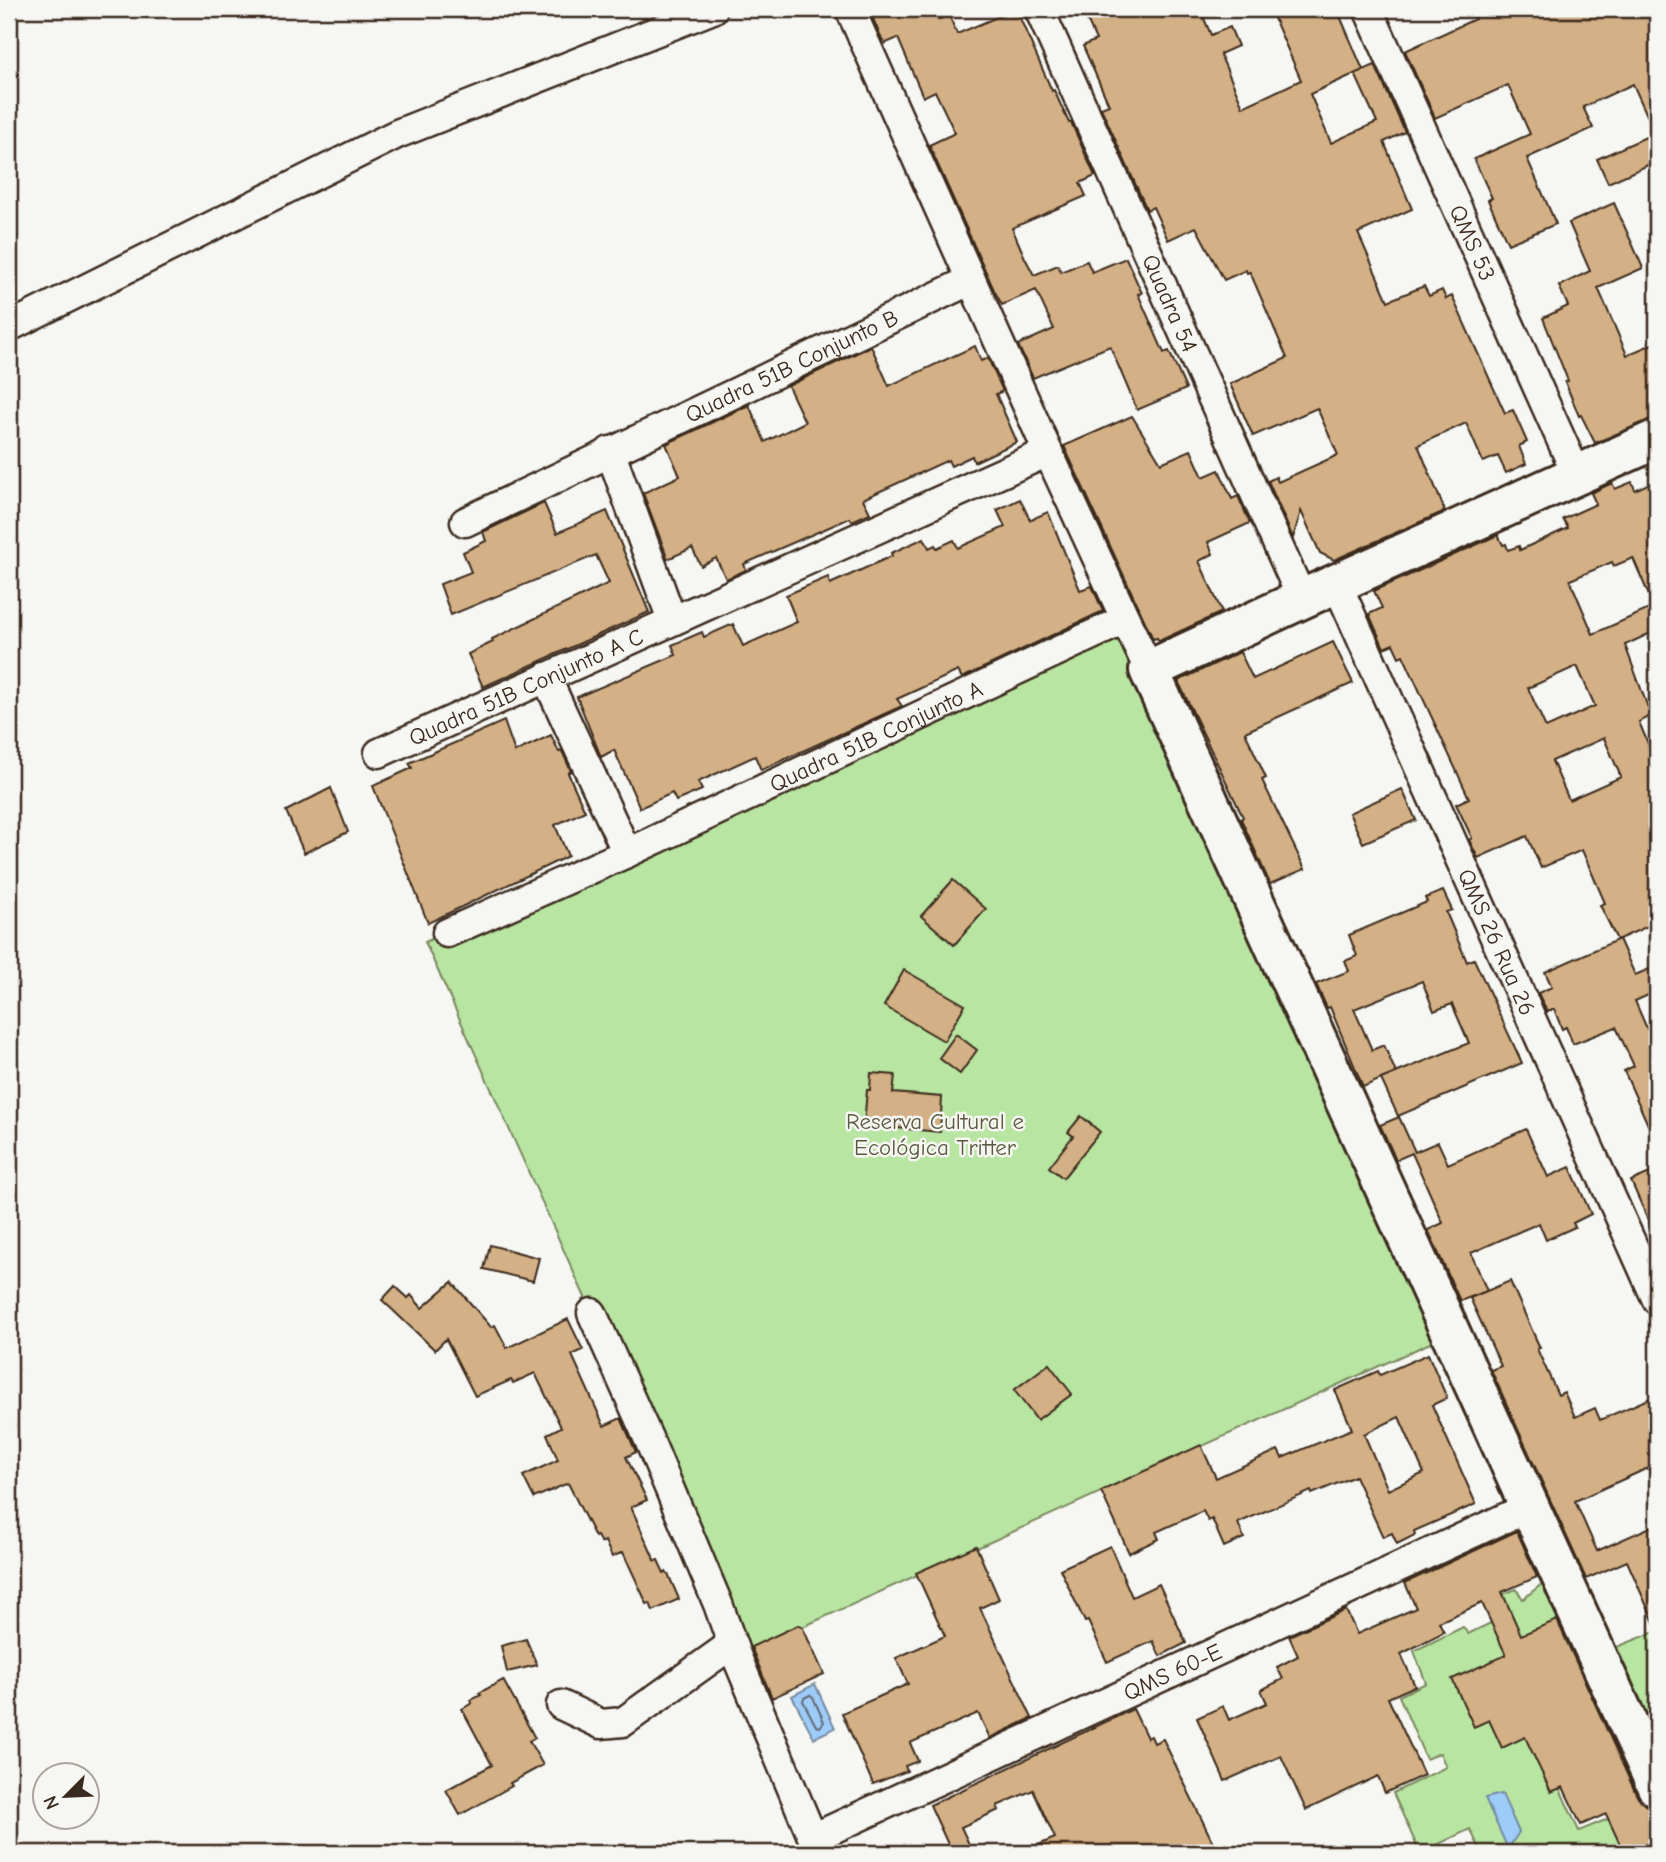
<svg xmlns="http://www.w3.org/2000/svg" width="1666" height="1862" viewBox="0 0 1666 1862" font-family="'Comic Neue',sans-serif">
  <style>
    .green { fill: #b8e5a2; stroke: #7a8860; stroke-width: 2 }
    .water { fill: #9eccf9; stroke: #768ba1; stroke-width: 2 }
    .lines { fill: none; stroke-linecap: round; stroke-linejoin: round }
    .shore { stroke: #636b76; stroke-width: 2 }
    .building { fill: #d3b085; stroke: #3b2a1e; stroke-width: 2; fill-rule: evenodd }
    .street-casing { stroke: #3b2a1e; stroke-width: 33 }
    .secondary-casing { stroke: #3b2a1e; stroke-width: 44 }
    .street { stroke: #f6f6f2; stroke-width: 28 }
    .secondary { stroke: #f6f6f2; stroke-width: 38 }
    .labels { text-anchor: middle; dominant-baseline: central; stroke-width: 5; stroke-linejoin: round; paint-order: stroke }
    .street-label { font-size: 23px; fill: #3b2a1e; stroke: #f6f6f2 }
    .park-label { font-size: 23px; fill: #5a593f; stroke: #f6f6f2 }
  </style>
  <rect width="100%" height="100%" fill="#f6f6f2"/>
  <filter id="ink" filterUnits="userSpaceOnUse"><feTurbulence type="fractalNoise" baseFrequency=".0143" numOctaves="2"/><feDisplacementMap in="SourceGraphic" scale="14" xChannelSelector="R" yChannelSelector="G"/><feConvolveMatrix kernelMatrix="1 2 1 2 8 2 1 2 1" color-interpolation-filters="sRGB"/></filter>
  <g filter="url(#ink)">
    <g class="green">
      <path d="M1122,625L1450,1334L734,1658L592,1313L425,942Z"/>
      <path d="M1553,1575L1570,1614L1516,1639L1577,1686L1593,1681L1599,1695L1559,1715L1523,1708L1579,1831L1615,1816L1632,1853H1482L1470,1829L1420,1853L1393,1793L1446,1767L1440,1753L1426,1759L1399,1696L1426,1683L1414,1651L1463,1627L1468,1634L1497,1620L1489,1600L1516,1589L1523,1599Z"/>
      <path d="M1657,1631V1723L1639,1731L1604,1652Z"/>
    </g>
    <g class="water">
      <path d="M815,1684L835,1728L814,1738L792,1696Z"/>
      <path d="M1502,1794L1519,1832L1508,1849L1485,1798Z"/>
    </g>
    <g class="lines">
      <path class="shore" d="M810,1695L813,1697L824,1722L820,1727L816,1726L803,1701L804,1698Z"/>
    </g>
    <g class="building">
      <path d="M878,9H932L938,20L949,15L957,34L1016,9L1052,91L1054,90L1069,123L1071,122L1095,176L1080,183L1086,196L1012,228L1025,258L1034,275L1058,265L1061,272L1087,261L1092,272L1126,258L1142,293L1138,294L1164,353L1169,351L1186,389L1137,410L1110,346L1033,378L1018,345L1054,329L1036,290L1002,305L994,290L929,145L955,133L935,91L923,97L898,38L884,44L870,12Z"/>
      <path d="M1082,9H1200L1211,35L1230,27L1238,46L1220,54L1243,107L1301,80L1270,9H1337L1363,70L1375,65L1405,132L1384,142L1412,209L1358,233L1388,301L1424,286L1429,296L1442,290L1446,299L1452,296L1505,413L1513,410L1527,442L1519,446L1526,464L1506,473L1498,456L1483,462L1466,423L1418,445L1445,511L1334,560L1320,553L1301,511L1293,538L1268,481L1276,477L1278,482L1338,455L1317,408L1253,436L1230,384L1287,358L1250,272L1247,273L1246,270L1224,280L1196,227L1168,240L1153,207L1147,210L1101,108L1109,105L1083,46L1096,40ZM1363,70L1355,74L1377,122L1331,143L1310,94Z"/>
      <path d="M1471,9H1657V161L1608,183L1597,159L1655,133L1633,84L1583,107L1593,128L1527,158L1556,224L1508,244L1488,200L1492,198L1474,159L1530,134L1508,85L1435,118L1405,51L1475,19Z"/>
      <path d="M1614,203L1643,268L1598,288L1627,355L1657,342V417L1595,443L1581,415L1579,416L1565,382L1568,381L1543,318L1568,306L1559,286L1590,271L1569,223Z"/>
      <path d="M871,346L889,386L975,346L981,361L988,358L1003,391L996,394L1017,442L974,462L972,456L951,466L948,460L863,499L870,513L852,521L850,518L744,564L746,570L726,579L716,558L701,566L692,548L668,559L643,493L680,476L666,444L749,405L765,442L805,422L788,386Z"/>
      <path d="M1132,416L1161,463L1191,450L1203,477L1219,470L1232,499L1238,496L1250,523L1208,542L1213,554L1199,561L1222,612L1159,641L1157,638L1153,639L1064,446Z"/>
      <path d="M1632,482L1635,490L1650,483L1657,498V630L1625,645L1651,716L1639,722L1657,765V922L1617,940L1600,905L1605,903L1582,850L1541,868L1527,836L1478,858L1469,840L1472,838L1456,804L1469,798L1403,655L1399,657L1393,644L1384,648L1369,614L1382,608L1374,591L1498,535L1503,545L1506,544L1508,550L1519,546L1520,550L1568,528L1563,519L1596,504L1591,493L1612,483L1615,489ZM1633,558L1654,607L1593,634L1570,580L1612,562L1614,566ZM1577,666L1595,706L1546,728L1528,688ZM1604,738L1621,777L1569,800L1552,761Z"/>
      <path d="M1020,499L1030,520L1048,512L1080,590L1092,586L1103,611L962,678L958,671L897,699L902,706L761,770L755,756L698,782L702,790L676,801L672,793L640,808L614,750L601,757L577,697L676,655L672,645L702,632L704,637L733,624L743,646L797,622L786,595L828,577L830,584L892,556L891,553L924,538L929,548L935,545L937,548L954,540L958,548L1005,527L997,510Z"/>
      <path d="M544,503L557,533L607,511L649,612L483,687L468,654L493,642L492,639L609,583L596,555L451,615L440,584L471,572L463,552L486,541L483,532Z"/>
      <path d="M1333,642L1353,683L1245,732L1266,778L1262,780L1305,869L1270,884L1241,819L1243,817L1178,681L1240,652L1253,679Z"/>
      <path d="M504,721L515,752L551,735L559,752L562,751L571,771L568,773L585,811L555,825L568,856L428,923L373,786L412,768L409,763Z"/>
      <path d="M331,788L348,832L304,853L286,811Z"/>
      <path d="M1402,789L1416,820L1363,843L1349,813Z"/>
      <path d="M953,880L986,909L954,945L921,916Z"/>
      <path d="M1443,891L1452,910L1446,912L1467,962L1474,959L1522,1063L1398,1116L1381,1079L1363,1087L1330,1007L1327,1008L1316,984L1349,971L1345,961L1357,956L1349,935L1427,902L1425,898ZM1422,981L1434,1011L1452,1004L1469,1043L1381,1079L1396,1073L1384,1045L1372,1050L1354,1009Z"/>
      <path d="M1619,939L1635,975L1657,966V991L1635,1001L1657,1052V1145L1624,1071L1634,1066L1616,1027L1573,1044L1566,1027L1562,1029L1554,1009L1547,1012L1538,993L1552,987L1545,972Z"/>
      <path d="M904,970L965,1005L944,1041L884,1006Z"/>
      <path d="M956,1034L977,1050L960,1074L939,1058Z"/>
      <path d="M871,1073L895,1075L893,1093L942,1097L940,1132L864,1125L867,1090H870Z"/>
      <path d="M1081,1116L1100,1132L1063,1178L1049,1167L1073,1136L1068,1132Z"/>
      <path d="M1399,1117L1415,1152L1438,1142L1448,1164L1526,1129L1548,1177L1570,1167L1591,1214L1573,1223L1575,1227L1546,1240L1539,1223L1471,1253L1487,1291L1460,1301L1428,1230L1443,1223L1412,1153L1396,1160L1380,1125Z"/>
      <path d="M1657,1170V1240L1631,1181Z"/>
      <path d="M490,1245L539,1258L533,1281L484,1269Z"/>
      <path d="M1510,1281L1540,1348L1537,1349L1558,1395L1564,1392L1575,1417L1595,1408L1600,1420L1648,1399L1657,1421V1464L1575,1501L1597,1551L1657,1524V1629L1627,1561L1586,1579L1491,1370L1501,1366L1470,1298Z"/>
      <path d="M452,1282L491,1327L495,1325L507,1348L568,1319L583,1350L572,1355L604,1426L621,1418L636,1452L626,1457L647,1500L631,1507L655,1561L658,1560L664,1573L666,1572L669,1576L679,1599L653,1611L650,1603L647,1604L623,1552L612,1557L605,1541L601,1543L597,1536L595,1537L568,1483L534,1498L523,1476L558,1460L547,1434L561,1427L535,1373L513,1383L511,1380L475,1396L446,1339L435,1350L382,1300L395,1286L408,1298L411,1295L422,1308Z"/>
      <path d="M1428,1354L1447,1398L1432,1405L1476,1504L1414,1531L1415,1535L1397,1544L1392,1533L1383,1537L1355,1476L1312,1494L1311,1491L1238,1523L1244,1538L1224,1547L1212,1519L1208,1521L1203,1511L1156,1532L1159,1539L1129,1553L1101,1491L1201,1445L1216,1478L1278,1450L1282,1458L1352,1429L1335,1390L1378,1371L1380,1375ZM1399,1417L1424,1473L1388,1490L1364,1434Z"/>
      <path d="M1049,1364L1072,1394L1037,1420L1014,1390Z"/>
      <path d="M1517,1531L1537,1577L1502,1592L1521,1635L1557,1620L1637,1796L1645,1805L1657,1808V1840L1624,1853L1606,1814L1581,1825L1563,1787L1551,1792L1525,1737L1502,1748L1489,1720L1474,1727L1452,1679L1506,1655L1482,1603L1439,1622L1444,1632L1401,1654L1415,1686L1388,1698L1424,1775L1385,1793L1378,1776L1306,1810L1281,1756L1225,1781L1197,1718L1223,1706L1229,1720L1267,1703L1261,1690L1283,1679L1277,1667L1298,1656L1289,1636L1346,1610L1357,1634L1416,1608L1405,1583Z"/>
      <path d="M976,1546L999,1599L980,1608L1032,1718L990,1738L978,1713L910,1743L918,1761L905,1766L907,1771L873,1784L842,1713L908,1684L896,1658L945,1636L916,1573Z"/>
      <path d="M1110,1546L1132,1597L1159,1584L1186,1643L1160,1656L1153,1641L1107,1662L1088,1621L1085,1622L1060,1569Z"/>
      <path d="M798,1625L802,1626L824,1674L772,1698L751,1647Z"/>
      <path d="M526,1639L537,1665L507,1672L501,1646Z"/>
      <path d="M503,1680L535,1738L529,1741L543,1765L510,1783L512,1786L460,1815L446,1790L492,1765L462,1709L472,1703L471,1700L481,1695L479,1693Z"/>
      <path d="M1133,1709L1147,1738L1151,1736L1154,1743L1163,1739L1218,1853H1020L1055,1838L1033,1790L997,1806L999,1810L961,1827L973,1853H952L930,1805Z"/>
    </g>
    <g class="lines">
      <defs>
        <g id="street">
          <path d="M850,9L1048,452L1149,670"/>
          <path id="s1" d="M1039,9L1302,599"/>
          <path id="s2" d="M1368,9L1577,475"/>
          <path d="M9,327L397,134L713,9"/>
          <path d="M610,451L672,620"/>
          <path id="s3" d="M465,522L971,280"/>
          <path id="s4" d="M1337,584L1657,1300"/>
          <path d="M546,677L627,853"/>
          <path id="s5" d="M379,753L1048,452"/>
          <path id="s6" d="M447,933L627,853L1124,620"/>
          <path d="M592,1313L649,1440L718,1604L736,1655L819,1853"/>
          <path d="M561,1705L601,1724L623,1722L732,1644"/>
          <path id="s7" d="M813,1838L1531,1506"/>
        </g>
        <path id="secondary" d="M1657,439L1302,599L1149,670L1657,1787"/>
      </defs>
      <use href="#street" class="street-casing"/>
      <use href="#secondary" class="secondary-casing"/>
      <use href="#street" class="street"/>
      <use href="#secondary" class="secondary"/>
    </g>
  </g>
  <g class="labels">
    <g class="street-label">
      <text stroke="none"><textPath href="#s2" startOffset="256">QMS 53</textPath></text>
      <text stroke="none"><textPath href="#s1" startOffset="322">Quadra 54</textPath></text>
      <text stroke="none"><textPath href="#s3" startOffset="362">Quadra 51B Conjunto B</textPath></text>
      <text stroke="none"><textPath href="#s5" startOffset="161">Quadra 51B Conjunto A C</textPath></text>
      <text stroke="none"><textPath href="#s6" startOffset="472">Quadra 51B Conjunto A</textPath></text>
      <text stroke="none"><textPath href="#s4" startOffset="392">QMS 26 Rua 26</textPath></text>
      <text stroke="none"><textPath href="#s7" startOffset="396">QMS 60-E</textPath></text>
    </g>
    <g class="park-label">
      <text x="935" y="1121">Reserva Cultural e<tspan x="935" dy="26">Ecológica Tritter</tspan></text>
    </g>
  </g>
  <rect width="1666" height="1862" fill="none" stroke="#f6f6f2" stroke-width="35"/>
  <rect x="18" y="18" width="1631" height="1827" fill="none" stroke="#3b2a1e" stroke-width="2.5" filter="url(#ink)"/>
  <g transform="translate(66 1796) rotate(246)"><circle r="33" fill="#f6f6f2" stroke="#aba49d" stroke-width="2"/>
  <path d="M0-5L12 26L0 18L-12 26Z" fill="#3b2a1e"/>
  <text y="-10" font-size="19" font-weight="bold" text-anchor="middle" fill="#3b2a1e">N</text>
  </g>
</svg>
